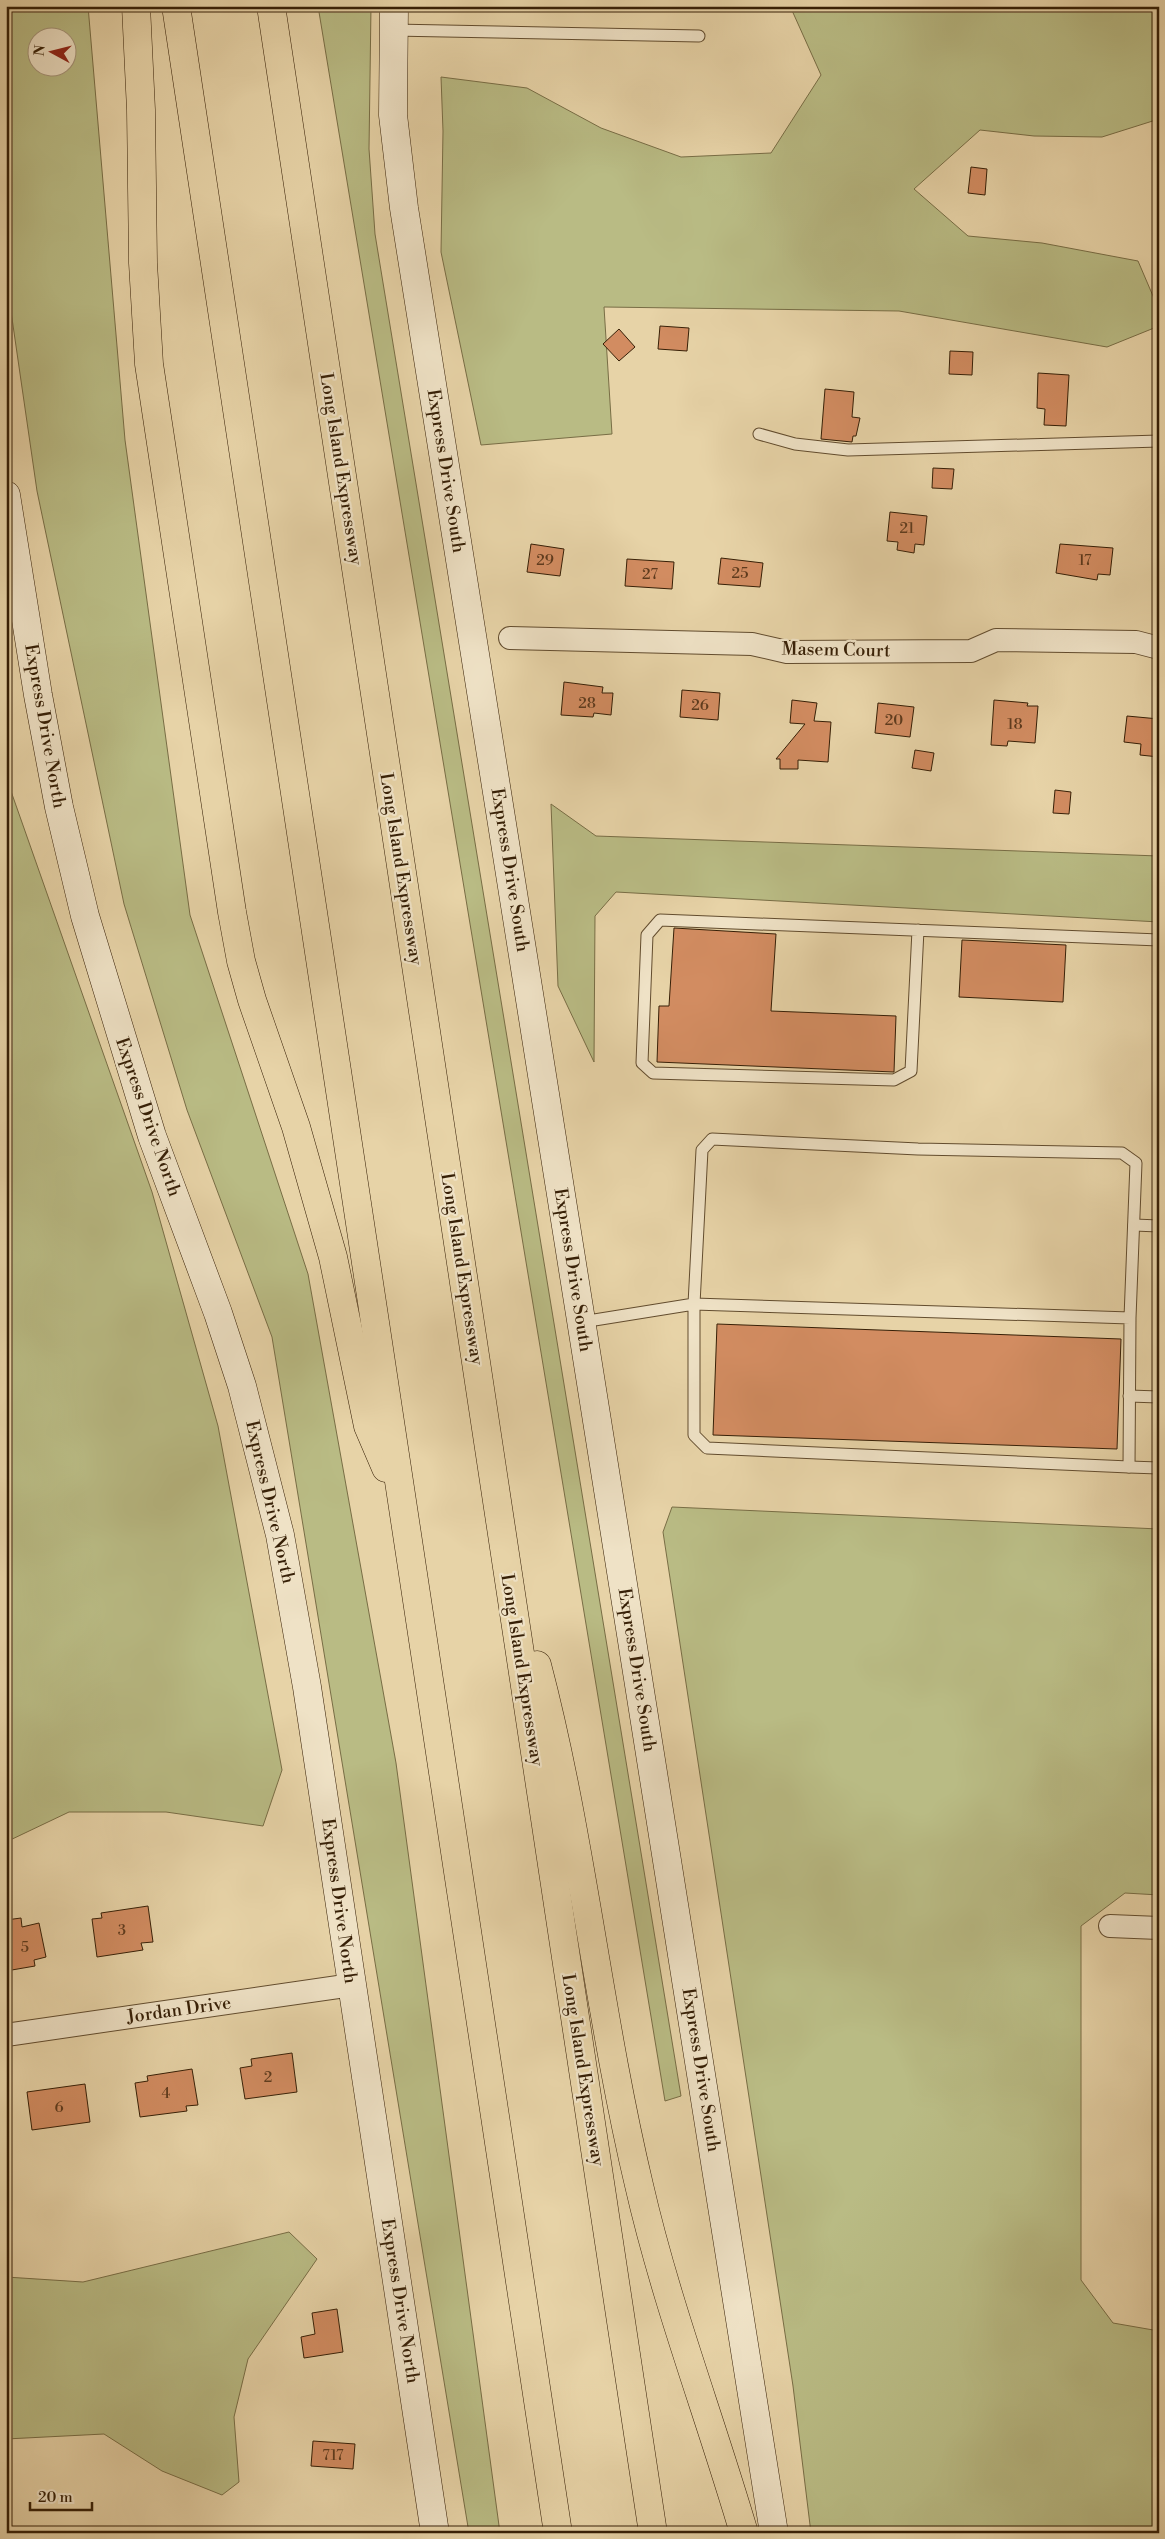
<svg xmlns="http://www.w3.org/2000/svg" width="1165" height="2539" viewBox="0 0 1165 2539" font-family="'Libre Bodoni',serif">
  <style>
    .green { fill: #b9bb84; stroke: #786d45; fill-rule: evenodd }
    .building { fill: #d28c61; stroke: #361f06 }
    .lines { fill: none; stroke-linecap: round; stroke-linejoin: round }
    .service-casing { stroke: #624c2e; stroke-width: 13 }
    .minor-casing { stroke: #624c2e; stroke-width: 24 }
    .secondary-casing { stroke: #361f06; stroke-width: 29 }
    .motorway-casing { stroke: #361f06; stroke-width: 29 }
    .service { stroke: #efe2c6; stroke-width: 11 }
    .minor { stroke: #efe2c6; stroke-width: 22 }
    .secondary { stroke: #efe2c6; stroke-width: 28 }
    .motorway { stroke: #e7d3a7; stroke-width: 28 }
    .labels { text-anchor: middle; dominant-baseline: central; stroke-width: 4.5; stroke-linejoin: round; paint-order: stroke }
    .number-label { font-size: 15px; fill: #5d3a1d }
    .street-label { font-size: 18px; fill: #361f06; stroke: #efe2c6 }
  </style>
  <rect width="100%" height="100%" fill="#e7d3a7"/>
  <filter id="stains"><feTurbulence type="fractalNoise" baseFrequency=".004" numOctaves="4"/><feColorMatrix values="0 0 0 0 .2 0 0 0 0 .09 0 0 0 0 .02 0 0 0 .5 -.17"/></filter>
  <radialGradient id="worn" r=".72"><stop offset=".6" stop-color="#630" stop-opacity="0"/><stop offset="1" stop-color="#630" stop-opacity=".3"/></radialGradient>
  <g class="green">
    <path d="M6,6H88L125,440L190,915L308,1274L396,1763L500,2533H469L272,1337L187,1110L124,904L37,491L6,277ZM38,38H68V68H38Z"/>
    <path d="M318,6H371L369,149L375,234L681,2096L665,2101Z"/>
    <path d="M790,6H1159V119L1102,137L1034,136L980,130L914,189L968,236L1042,243L1138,261L1159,310V326L1107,347L899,311L604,307L612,434L481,445L441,252L443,131L441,77L527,88L601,128L681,157L771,153L821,75Z"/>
    <path d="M6,777L152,1192L218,1426L282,1770L263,1826L166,1812H69L6,1842Z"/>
    <path d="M551,804L596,836L1159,856V922L616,892L595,916L594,1062L558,986Z"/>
    <path d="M672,1507L1159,1529V1895L1125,1893L1081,1926V2280L1113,2323L1159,2331V2533H811L793,2386L663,1532Z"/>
    <path d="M289,2232L317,2259L248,2359L234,2417L239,2482L222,2495L162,2471L104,2434L6,2439V2277L83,2282Z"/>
  </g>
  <g class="building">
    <path d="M971,167L987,169L985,195L968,193Z"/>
    <path d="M660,326L689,328L687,351L658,349Z"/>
    <path d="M619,329L635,347L619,361L603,344Z"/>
    <path d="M950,351L973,352L972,375L949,374Z"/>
    <path d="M1038,373L1069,375L1066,426L1044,425L1045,409L1037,408Z"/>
    <path d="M825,389L854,392L852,417L860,418L856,436H853L852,442L821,439Z"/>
    <path d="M933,468L954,469L952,489L932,488Z"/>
    <path d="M890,512L927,516L924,545L915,544L914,553L897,550L898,542L887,541Z"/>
    <path d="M531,544L564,549L560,576L527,572Z"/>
    <path d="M1060,544L1113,548L1110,575L1098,574L1097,580L1056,573Z"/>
    <path d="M721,558L763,563L760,587L718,584Z"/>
    <path d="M627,559L674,562L672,589L625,586Z"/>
    <path d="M564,682L603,687L602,693H613L611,715L594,713L593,717L561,715Z"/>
    <path d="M682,690L720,693L718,720L680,717Z"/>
    <path d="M792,700L817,703L814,721L831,722L828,762L798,760V769H780V759H776L805,724L790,723Z"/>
    <path d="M994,700L1028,703L1027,706H1038L1035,743L1008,741L1007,746L991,745Z"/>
    <path d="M878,703L914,707L910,737L875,733Z"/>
    <path d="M1127,716L1159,719V757L1140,755L1141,744L1124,742Z"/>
    <path d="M915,750L934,753L931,771L912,768Z"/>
    <path d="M1055,790L1071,792L1069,814L1053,813Z"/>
    <path d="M674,928L776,934L771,1011L896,1016L894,1072L657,1062L659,1006H669Z"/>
    <path d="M962,940L1066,945L1063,1002L959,997Z"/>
    <path d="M717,1324L1121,1339L1117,1449L713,1435Z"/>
    <path d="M148,1906L153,1942L141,1943L143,1950L97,1957L92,1919L102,1918L101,1913Z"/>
    <path d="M21,1918L22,1927L39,1923L46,1957L34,1960L35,1966L6,1971V1920Z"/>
    <path d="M292,2053L297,2092L245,2099L240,2068L252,2066L251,2059Z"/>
    <path d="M192,2069L198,2105L186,2106L187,2111L140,2117L135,2083L148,2081L147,2076Z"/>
    <path d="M85,2084L90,2122L32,2130L27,2092Z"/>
    <path d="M337,2309L343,2352L304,2358L301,2337L315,2334L312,2313Z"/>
    <path d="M313,2441L355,2444L353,2469L311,2466Z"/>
  </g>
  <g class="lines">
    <defs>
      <g id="service">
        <path d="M393,30L699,36"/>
        <path d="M759,434L795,444L848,450L1159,441"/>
        <path d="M918,930L911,1071L894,1080L653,1073L642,1063L647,935L660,920L1159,940"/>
        <path d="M1134,1225L1159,1226"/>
        <path d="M582,1322L694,1304L1130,1318L1136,1163L1122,1153L918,1149L712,1139L702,1150L694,1304V1435L707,1448L1129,1467L1130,1318"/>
        <path d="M1129,1396L1159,1397"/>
        <path d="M1129,1467L1159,1468"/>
      </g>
      <g id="minor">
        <path d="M510,638L752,644L787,652L971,651L996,640L1136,642L1159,648"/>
        <path d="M1110,1926L1159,1928"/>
        <path d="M6,2035L352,1985"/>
      </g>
      <g id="secondary">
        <path d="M394,6L393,115L404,208L774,2533"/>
        <path d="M6,495L38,695L59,807L85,916L152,1136L218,1313L242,1386L280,1535L307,1687L435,2533"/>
      </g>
      <g id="motorway">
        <path d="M136,6L141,110L143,263L149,364L232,912L241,961L252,1000L296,1127L333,1257L368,1426L386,1468"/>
        <path d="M176,6L558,2533"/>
        <path d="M271,6L653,2533"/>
        <path d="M537,1665C582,1836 598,2013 639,2185C666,2303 710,2417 744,2533"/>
      </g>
    </defs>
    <use href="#service" class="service-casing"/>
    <use href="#minor" class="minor-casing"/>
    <use href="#secondary" class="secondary-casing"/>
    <use href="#motorway" class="motorway-casing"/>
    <use href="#service" class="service"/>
    <use href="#minor" class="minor"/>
    <use href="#secondary" class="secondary"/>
    <use href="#motorway" class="motorway"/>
  </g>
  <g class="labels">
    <g class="number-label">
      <text x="907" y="528">21</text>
      <text x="545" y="560">29</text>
      <text x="1085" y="560">17</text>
      <text x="740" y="573">25</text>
      <text x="650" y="574">27</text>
      <text x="587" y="703">28</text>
      <text x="700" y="705">26</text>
      <text x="894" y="720">20</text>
      <text x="1015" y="724">18</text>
      <text x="122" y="1930">3</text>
      <text x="25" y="1947">5</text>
      <text x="268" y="2077">2</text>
      <text x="166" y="2093">4</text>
      <text x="59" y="2107">6</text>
      <text x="333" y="2455">717</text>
    </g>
    <g class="street-label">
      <text transform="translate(341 469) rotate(81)">Long Island Expressway</text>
      <text transform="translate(446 471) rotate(81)">Express Drive South</text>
      <text transform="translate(836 650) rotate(1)">Masem Court</text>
      <text transform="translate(45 726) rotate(80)">Express Drive North</text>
      <text transform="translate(401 869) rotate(81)">Long Island Expressway</text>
      <text transform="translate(510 870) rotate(81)">Express Drive South</text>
      <text transform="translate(148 1117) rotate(71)">Express Drive North</text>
      <text transform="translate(462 1269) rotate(81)">Long Island Expressway</text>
      <text transform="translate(573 1270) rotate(81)">Express Drive South</text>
      <text transform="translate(270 1502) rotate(77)">Express Drive North</text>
      <text transform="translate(522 1670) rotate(81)">Long Island Expressway</text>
      <text transform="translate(637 1670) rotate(81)">Express Drive South</text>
      <text transform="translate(339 1901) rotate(82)">Express Drive North</text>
      <text transform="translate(179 2010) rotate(-8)">Jordan Drive</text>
      <text transform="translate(583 2070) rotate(81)">Long Island Expressway</text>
      <text transform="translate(701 2070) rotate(81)">Express Drive South</text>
      <text transform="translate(400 2301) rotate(81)">Express Drive North</text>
    </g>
  </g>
  <rect width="1165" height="2539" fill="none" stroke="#e7d3a7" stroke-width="25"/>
  <rect x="8" y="8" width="1150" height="2524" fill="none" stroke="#361f06" stroke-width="2.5"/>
  <rect x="12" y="12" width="1140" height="2514" fill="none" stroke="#361f06"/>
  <g transform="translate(52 52) rotate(277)"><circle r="24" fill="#efe2c6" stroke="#a59479"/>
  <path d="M0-4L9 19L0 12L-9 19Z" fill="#8f2418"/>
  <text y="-8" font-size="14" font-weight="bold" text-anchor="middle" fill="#361f06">N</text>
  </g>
  <path d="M30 2502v8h62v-8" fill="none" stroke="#361f06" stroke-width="2.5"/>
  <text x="38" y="2502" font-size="15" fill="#361f06" stroke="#efe2c6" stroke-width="4" paint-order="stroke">20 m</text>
  <rect width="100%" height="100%" filter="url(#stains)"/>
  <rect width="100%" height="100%" fill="url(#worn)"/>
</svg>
